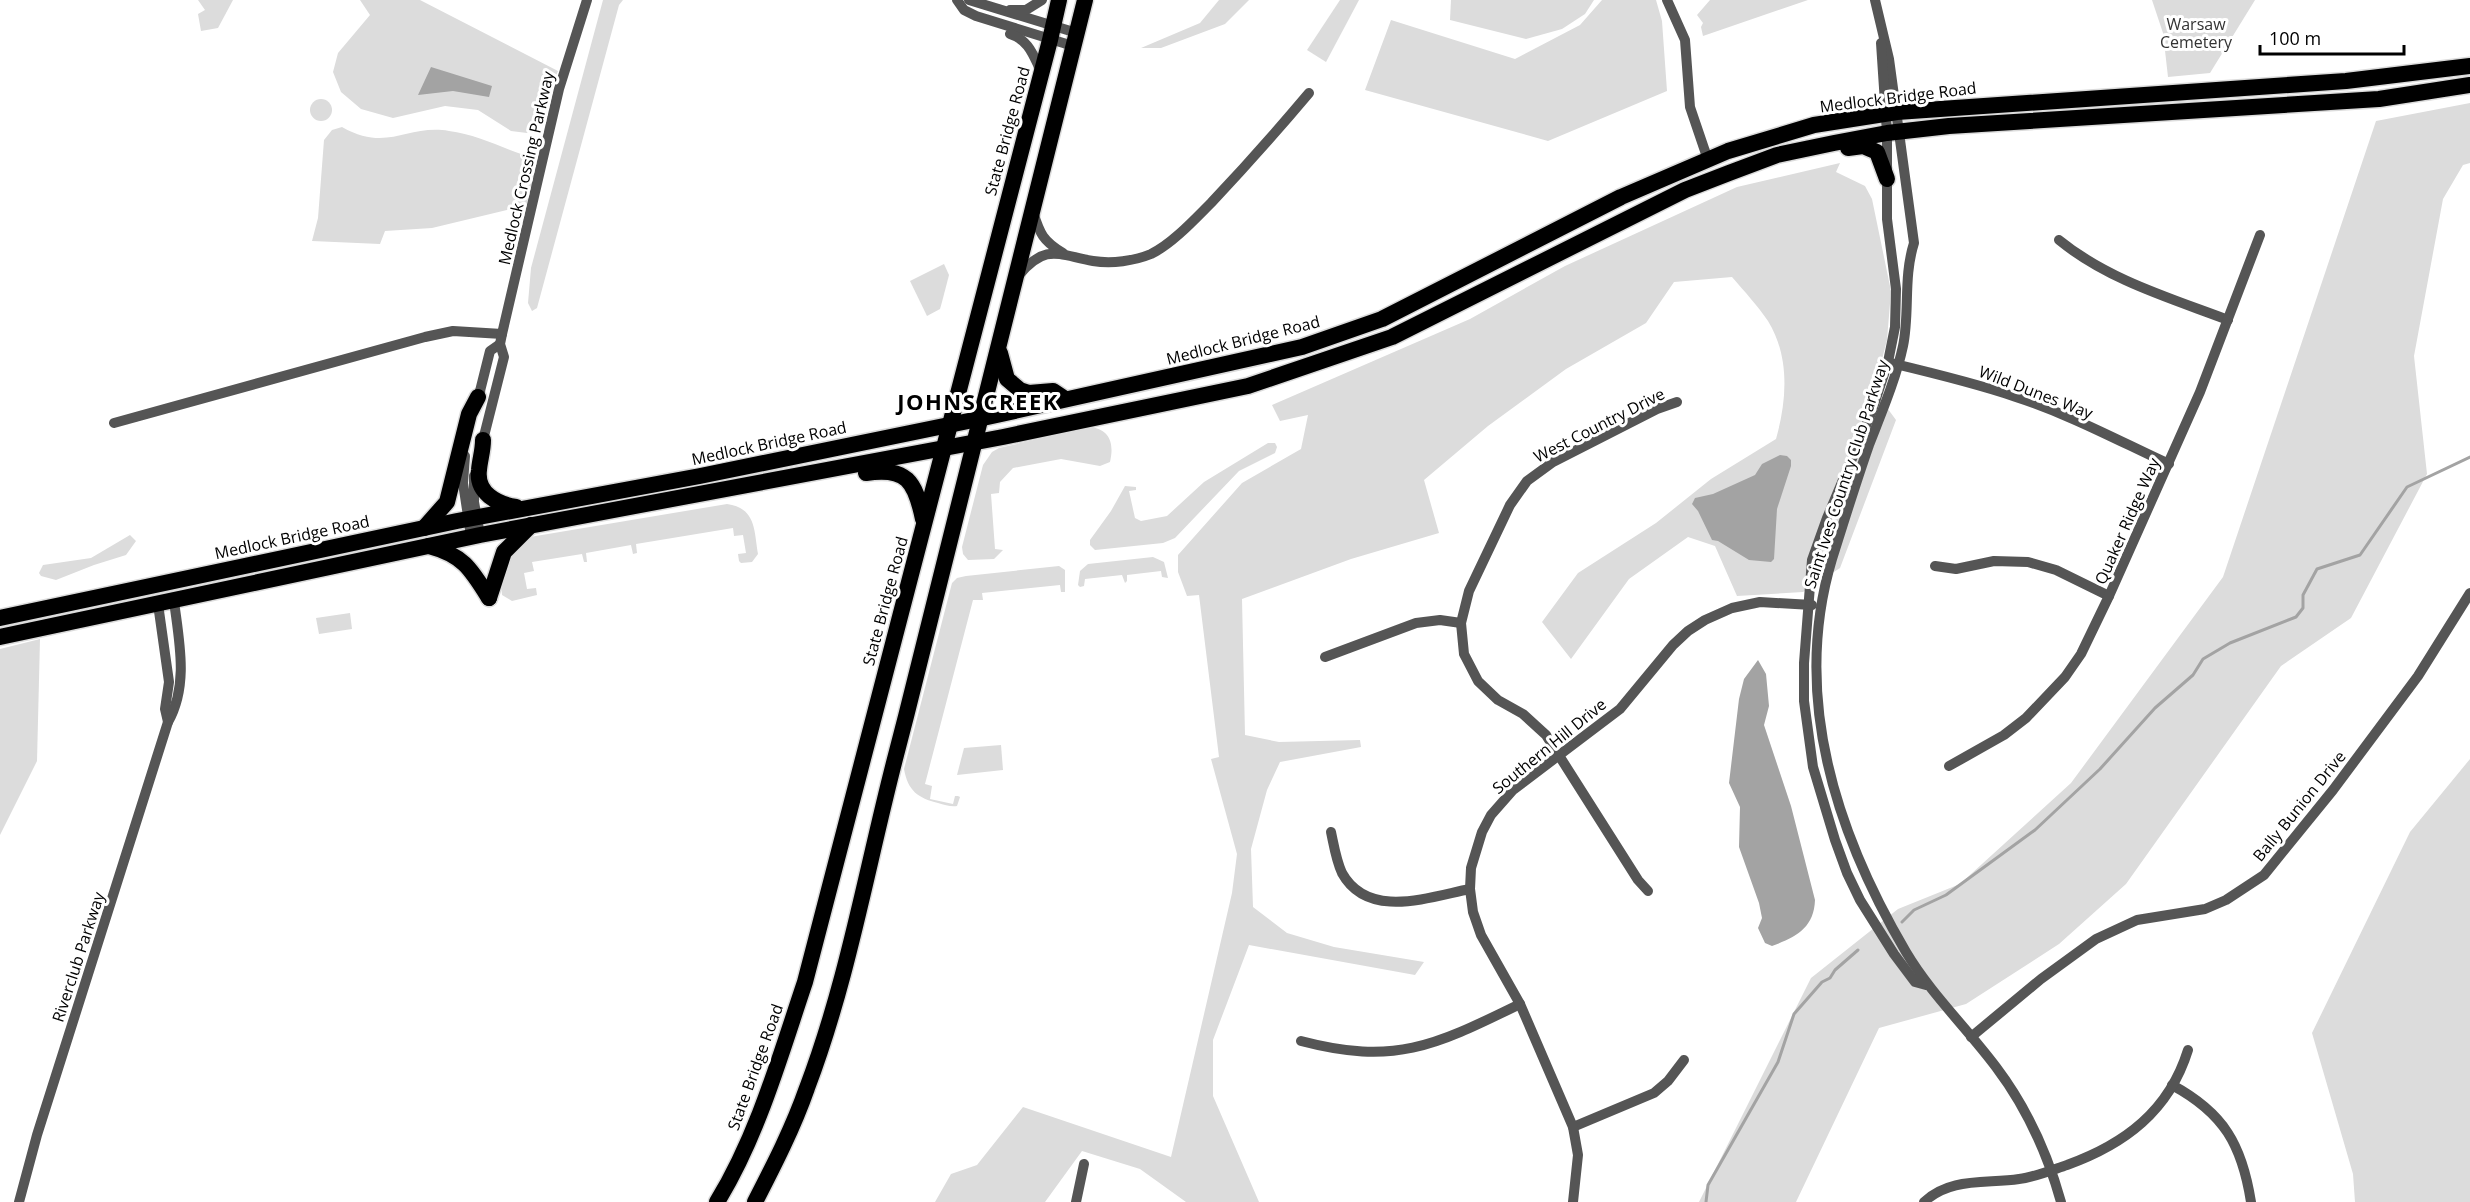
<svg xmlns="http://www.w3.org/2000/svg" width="2470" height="1202" viewBox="0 0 2470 1202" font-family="'Open Sans',sans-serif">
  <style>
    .green { fill: #dcdcdc }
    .water { fill: #a3a3a3 }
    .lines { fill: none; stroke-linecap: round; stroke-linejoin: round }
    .stream { stroke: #a3a3a3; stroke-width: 3 }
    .trunk-casing { stroke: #dbdbdb; stroke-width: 19 }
    .minor { stroke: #555; stroke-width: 10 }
    .trunk { stroke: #000; stroke-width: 16 }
    .labels { text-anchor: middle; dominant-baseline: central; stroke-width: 6; stroke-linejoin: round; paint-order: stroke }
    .park-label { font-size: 16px; fill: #333; stroke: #fff }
    .street-label { font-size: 16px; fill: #000; stroke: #fff }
    .district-label { font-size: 22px; font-weight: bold; letter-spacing: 1.5px; fill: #000; stroke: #fff }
  </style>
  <rect width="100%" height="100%" fill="#fff"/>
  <g class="green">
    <path d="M198,0H233L218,28L201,31L198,14L205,10Z"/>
    <path d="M360,0H420L558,71L536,122L527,133L511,131L478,110L445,106L393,118L361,109L341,92L333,72L338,53L370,15Z"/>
    <path d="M603,0H623L619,5L537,308L532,311L528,303L531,268Z"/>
    <path d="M1219,0H1249L1225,24L1161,48H1141L1200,23Z"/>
    <path d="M1340,0H1359L1326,62L1307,50Z"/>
    <path d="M1451,0H1594L1585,14L1562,29L1526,39L1450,20Z"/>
    <path d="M1602,0H1656L1662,21L1667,91L1548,141L1365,90L1391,20L1515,59L1580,25Z"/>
    <path d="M1710,0H1808L1703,36L1701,27L1703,23L1697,15Z"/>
    <path d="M2152,0H2255L2210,73L2168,77L2163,33Z"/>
    <circle cx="321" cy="110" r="11"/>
    <path d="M2470,103V163L2463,165L2443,199L2414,356L2427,474L2351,618L2281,666L2126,884L2059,944L1966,1004L1879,1028L1796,1202H1699L1811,978L1898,909L1960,884L2071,783L2223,577L2376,121Z"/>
    <path d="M342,127C388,153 407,124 449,131C475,134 500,147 524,155L533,161L535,175L523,216L516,220L519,207L432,228L385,231L380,244L312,241L318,218L324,140L332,130Z"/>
    <path d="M1840,163L1836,172L1865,186L1872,199L1891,291L1887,340L1874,390L1896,420L1840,568L1803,592L1737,596L1715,546L1688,537L1629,579L1571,659L1542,622L1578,573L1656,523L1711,479L1776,439C1787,400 1790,357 1768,321C1758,306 1744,291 1732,277L1674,282L1646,323L1566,369L1488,426L1424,480L1439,533L1351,559L1242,599L1245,735L1279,742L1360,740L1361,747L1280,762L1267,790L1251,849L1253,907L1287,933L1334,947L1424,962L1415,975L1249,945L1213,1040V1096L1259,1202H1186L1140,1169L1082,1151L1045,1202H935L951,1174L977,1165L1023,1107L1171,1157L1232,893L1237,854L1211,759L1219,757L1199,595L1187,596L1178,572V555L1242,483L1301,449L1308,415L1280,421L1272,405L1470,319L1565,266L1737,187Z"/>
    <path d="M944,264L949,275L942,302L940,309L927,316L910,281Z"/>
    <path d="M1091,427C1111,430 1114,445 1110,462L1100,466L1061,459L1013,468L1000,482L999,493L991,494L995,549L1003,550L994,559L968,560L963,554L962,547L983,465L992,452L999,448Z"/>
    <path d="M1268,443H1275L1277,447L1275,453L1239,471L1175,538L1163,543L1095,550L1090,545V540L1111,511L1125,486L1136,487V490L1129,491L1135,518L1141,521L1167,516L1204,482Z"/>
    <path d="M727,504C756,508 754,530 758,554L752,562L741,563L739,561L738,554L746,553L743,535L734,536L733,528L636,544L637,553L633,554L631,545L586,553L587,562H584L582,554L532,562L534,571L524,573L527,589L536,588L537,595L512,601L502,595L501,585L509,551L530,537Z"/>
    <path d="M130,535L136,541L126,555L94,565L56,580L41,576L39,573L43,565L91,558Z"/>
    <path d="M1153,557L1164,562L1168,578L1162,577L1161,571L1127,575V581L1125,583L1122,575L1085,579L1084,586L1080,587L1078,585L1080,571L1088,564Z"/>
    <path d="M1059,566L1065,570V592H1061L1060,585L982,593L983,600H973L925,784L932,786L930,799L953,804L955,796H958L960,797L957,806C951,807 945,805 938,803C918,798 908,791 904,769L952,583L957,578L966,576Z"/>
    <path d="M350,613L352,629L319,634L316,618Z"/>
    <path d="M40,639L37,761L0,835V649Z"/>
    <path d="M1001,745L1003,770L957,775L964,748Z"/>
    <path d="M2470,759V1202H2355L2353,1174L2312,1033L2410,832Z"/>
  </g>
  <g class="water">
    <path d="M431,67L492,86L489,97L453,91L418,95Z"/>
    <path d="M1780,455L1787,456L1791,460V466L1777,509L1774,559L1771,562L1749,560L1718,541L1712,540L1698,511L1692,504L1695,498L1713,494L1755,475L1762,464Z"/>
    <path d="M1758,660L1766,674L1769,706L1764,725L1791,806L1815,900C1814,928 1796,937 1772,946L1765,943L1758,928L1762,918L1759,903L1739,847L1740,807L1729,783L1739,699L1744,679Z"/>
  </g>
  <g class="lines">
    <g class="stream">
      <path d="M1902,922L1914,910L1946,895L2035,830L2100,769L2155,708L2193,675L2203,659L2230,643L2296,617L2303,608V595L2317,569L2360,555L2407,487L2470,457"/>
      <path d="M1706,1202L1708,1185L1778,1062L1794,1014L1822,982L1830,978L1835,970L1858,950"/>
    </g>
    <defs>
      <g id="trunk">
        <path d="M1848,148L1863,146L1877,152L1887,179"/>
        <path d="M1000,353L1007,379L1020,390L1029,393L1053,391L1065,399"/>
        <path d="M483,440C483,451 480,459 479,470C476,493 497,504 516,507"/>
        <path d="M866,473C907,467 915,481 923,519"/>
        <path d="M424,528L447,502L469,414L478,397"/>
        <path d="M429,546C463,555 471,569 489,598"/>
        <path d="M489,598L504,552L531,525"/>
        <path d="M0,618L457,521L700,476L983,418L1302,347L1382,319L1621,197L1728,151L1814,125L1897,112L2346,81L2470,66"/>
        <path d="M0,637L480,535L1003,437L1248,386L1392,337L1685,190L1729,173L1777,155L1834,143L1887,133L1949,126L2379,99L2470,85"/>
        <path d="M717,1202C758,1135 780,1056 805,982L1050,40L1059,0"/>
        <path d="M755,1202C774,1165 793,1128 807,1088C848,980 867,866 896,755C961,504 1022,252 1085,0"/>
      </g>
    </defs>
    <use href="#trunk" class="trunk-casing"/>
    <g class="minor">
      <path d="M957,0L964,10L976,16L1073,46"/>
      <path d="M969,0L1077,33"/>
      <path d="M1667,0L1685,40L1690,107L1708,160"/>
      <path d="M1875,0L1889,59L1914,243C1903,278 1910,312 1903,346C1896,379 1881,414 1869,445C1856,482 1844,521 1832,559C1791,696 1836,833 1906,952C1931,994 1966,1027 1996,1067C2027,1108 2047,1152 2061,1202"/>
      <path d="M1010,10H1026L1042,0"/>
      <path d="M1010,34C1029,40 1033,55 1041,71"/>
      <path d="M1881,43L1887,133V219L1896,289L1895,327L1888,362L1872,411L1827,518L1812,560L1804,663V701L1813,767L1835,840L1847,873L1860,900L1894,954L1915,982L1926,985"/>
      <path d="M1033,212C1040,234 1043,241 1063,253"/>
      <path d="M2059,240C2108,280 2170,298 2228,320"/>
      <path d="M1019,275C1046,243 1058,255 1093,261C1112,264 1134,261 1151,254C1172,244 1195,219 1211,203C1245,167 1277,131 1309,93"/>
      <path d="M1891,363C1933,373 1975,383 2016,397C2069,414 2119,441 2169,464"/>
      <path d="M477,403L490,351L500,344"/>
      <path d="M114,423L425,337L453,331L502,334"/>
      <path d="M482,444L504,357L500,344L502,334L559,89L587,0"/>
      <path d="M465,456L463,483L471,536"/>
      <path d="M474,476V502L480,535"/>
      <path d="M1935,566L1956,569L1994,561L2028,562L2056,570L2109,596"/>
      <path d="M158,604L169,682L165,709L168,722"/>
      <path d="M1325,657L1416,623L1440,620L1461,623"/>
      <path d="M1949,766L2004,735L2026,718L2065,677L2081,654L2109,596L2200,392L2260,235"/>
      <path d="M1331,832C1334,846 1336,860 1342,873C1368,920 1429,897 1470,889"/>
      <path d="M1648,891L1638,880L1546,735L1523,714L1498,700L1478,681L1464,654L1461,623L1469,591L1510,505L1527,481L1553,462L1657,409L1677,402"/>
      <path d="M1971,1037L2041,979L2096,939L2137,920L2205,909L2226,900L2264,875L2333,790L2418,676L2470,593"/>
      <path d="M1301,1041C1396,1066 1436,1045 1520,1004"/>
      <path d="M2172,1085C2224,1113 2242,1145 2251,1202"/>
      <path d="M1573,1127L1654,1093L1668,1081L1684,1060"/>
      <path d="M19,1202L37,1135L168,722C189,685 179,641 174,601"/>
      <path d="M1076,1202L1084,1164"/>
      <path d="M1573,1202L1578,1155L1573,1127L1520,1004L1481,935L1473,912L1470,889L1471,868L1482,832L1491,815L1513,790L1620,709L1673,645L1688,631L1705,620L1732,608L1760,602L1812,605"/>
      <path d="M1924,1202C1950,1177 1986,1184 2019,1179C2035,1177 2052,1170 2067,1165C2125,1144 2169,1111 2188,1050"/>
    </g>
    <use href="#trunk" class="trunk"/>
  </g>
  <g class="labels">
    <g class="park-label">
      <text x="2196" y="24">Warsaw<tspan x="2196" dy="18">Cemetery</tspan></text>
    </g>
    <g class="street-label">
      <text transform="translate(1898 97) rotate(-7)">Medlock Bridge Road</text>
      <text transform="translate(1007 131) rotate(-75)">State Bridge Road</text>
      <text transform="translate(526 168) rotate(-77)">Medlock Crossing Parkway</text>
      <text transform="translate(1243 340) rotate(-14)">Medlock Bridge Road</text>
      <text transform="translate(2036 392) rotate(21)">Wild Dunes Way</text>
      <text transform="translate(1599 425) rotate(-27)">West Country Drive</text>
      <text transform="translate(769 443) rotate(-12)">Medlock Bridge Road</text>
      <text transform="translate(1846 474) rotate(-72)">Saint Ives Country Club Parkway</text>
      <text transform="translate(2127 521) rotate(-66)">Quaker Ridge Way</text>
      <text transform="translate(292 537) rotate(-12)">Medlock Bridge Road</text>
      <text transform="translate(885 601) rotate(-75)">State Bridge Road</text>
      <text transform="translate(1549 746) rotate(-39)">Southern Hill Drive</text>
      <text transform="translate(2299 806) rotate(-51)">Bally Bunion Drive</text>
      <text transform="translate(78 957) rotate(-72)">Riverclub Parkway</text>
      <text transform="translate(755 1067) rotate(-70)">State Bridge Road</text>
    </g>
    <g class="district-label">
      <text x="978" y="401">JOHNS CREEK</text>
    </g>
  </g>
  <path d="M2260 45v9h144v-9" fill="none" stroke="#000000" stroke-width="3"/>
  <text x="2269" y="45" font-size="18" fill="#000000" stroke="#ffffff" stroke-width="4.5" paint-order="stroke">100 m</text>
</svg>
